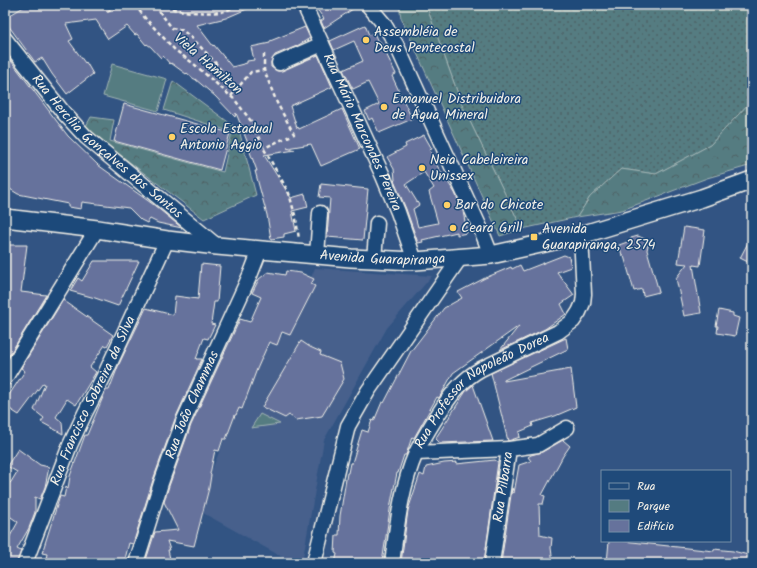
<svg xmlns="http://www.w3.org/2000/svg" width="757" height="568" viewBox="0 0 757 568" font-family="Kalam,sans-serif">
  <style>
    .built { fill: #46608c }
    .grass { fill: url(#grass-dots); stroke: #a4b6b4 }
    .forest { fill: url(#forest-crowns); stroke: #a4b6b4 }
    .green { fill: #547b81; stroke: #a4b6b4 }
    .building { fill: #66729c; stroke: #f4f1e8; fill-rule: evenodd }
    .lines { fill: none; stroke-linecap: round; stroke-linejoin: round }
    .minor-casing { stroke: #f4f1e8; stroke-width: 17 }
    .major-casing { stroke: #f4f1e8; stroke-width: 20 }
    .path { stroke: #f4f1e8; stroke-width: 2.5; stroke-dasharray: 4 3; stroke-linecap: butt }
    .minor { stroke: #1f4a7a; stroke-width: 14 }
    .major { stroke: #1f4a7a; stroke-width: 17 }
    .poi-dot { fill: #ffd166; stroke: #1f4a7a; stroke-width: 1.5 }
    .labels { text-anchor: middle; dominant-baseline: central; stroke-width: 3; stroke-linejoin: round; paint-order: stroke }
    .poi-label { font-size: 14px; fill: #f4f1e8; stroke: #1f4a7a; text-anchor: start }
    .street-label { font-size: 14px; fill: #f4f1e8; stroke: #1f4a7a }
  </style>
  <defs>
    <pattern id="grass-dots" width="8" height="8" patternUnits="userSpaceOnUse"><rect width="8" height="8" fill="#547b81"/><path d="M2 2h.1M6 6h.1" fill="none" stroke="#4f6466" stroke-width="1.8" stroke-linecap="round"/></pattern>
    <pattern id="forest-crowns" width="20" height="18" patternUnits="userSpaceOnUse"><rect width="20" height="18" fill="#547b81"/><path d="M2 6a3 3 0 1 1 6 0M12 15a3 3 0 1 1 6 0" fill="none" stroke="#4f6466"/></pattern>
  </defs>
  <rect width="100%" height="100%" fill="#325483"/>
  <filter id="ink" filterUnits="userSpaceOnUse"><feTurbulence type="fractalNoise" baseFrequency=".025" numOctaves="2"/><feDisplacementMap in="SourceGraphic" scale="8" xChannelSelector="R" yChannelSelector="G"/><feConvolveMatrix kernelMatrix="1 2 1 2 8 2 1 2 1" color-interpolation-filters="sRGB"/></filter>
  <g filter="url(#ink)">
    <path class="built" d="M315,268L432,276L387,328L324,440L302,563H293L196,509L259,354L289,330Z"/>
    <path class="grass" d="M426,5H752V100L710,145L656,174L621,169L590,197L577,217L522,229L462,105Z"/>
    <g class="forest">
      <path d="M399,5H426L462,105L522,229L500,236L401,18Z"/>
      <path d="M173,81L239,130L256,195L204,219L85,128L91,117L114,120L110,141L223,172L232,132L164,110Z"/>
      <path d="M752,100V165L707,178L622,210L577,217L590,197L621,169L656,174L710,145Z"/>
    </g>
    <g class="green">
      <path d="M112,64L167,79L158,111L103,96Z"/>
      <path d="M260,414L280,424L251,428Z"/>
    </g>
    <g class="building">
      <path d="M27,5H256L226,18L197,25L213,46L214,45L232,67L247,63V61L254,60L251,47L270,43V41L305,27L310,38L297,46L275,55L271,62V67L278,71H282L318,55L332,87L290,106L297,128L298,127L299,129L342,109L360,149L321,166L311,144L287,148L295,150L264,155L291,198L305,194L308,207L292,211L296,231L284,234V237L271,239L267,215L255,171H257L250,152L251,151L243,131L246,129L240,123L236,113L235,117L215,96L195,79H194L187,73L186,74L171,63L170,64L163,56L161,58L151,47L147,44L146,45L137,34L135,35L127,26L108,39L96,20L66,24L73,39L69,41L85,63L86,62L93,74L67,94L52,74L42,58L35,62L5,21V18Z"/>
      <path d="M314,5H359L324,28L321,21L324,19Z"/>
      <path d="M365,25L369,35L374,33L378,42L380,41L396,74L392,76L412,119L379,133L372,118L369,120L365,111L379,104L368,82L353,89L343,70L363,61L354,41L334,50L330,41Z"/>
      <path d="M5,53L68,136L98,165L154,205L182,228L158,223L150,219L147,223L141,220L129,208L82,202L81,209L68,207V204L18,194L5,186Z"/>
      <path d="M124,104L230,133L220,170L114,141Z"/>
      <path d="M424,135L432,149L429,150L438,162L436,164L455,193L463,211L467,233L457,235V232L422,240L423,242L418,243L406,209L394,181L395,180L394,169L387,157L406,147L405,144ZM424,172L434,188L429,192L438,223L418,227L413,209L419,205L406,184Z"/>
      <path d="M321,184L368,189L363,240L327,237L330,198L319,197Z"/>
      <path d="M684,227L705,230L700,266L693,265L701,313L684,316L676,278L687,264L678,263Z"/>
      <path d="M752,235V264L740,258Z"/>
      <path d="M638,236L647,240L648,245L647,250L659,292L643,296L642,289L634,291L624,256L622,255L619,245L630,241L631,238Z"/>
      <path d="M5,245H27L21,292L46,295L7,359L5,358Z"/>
      <path d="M564,255L569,257L571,267L557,272L574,295L561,304L566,314L545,329L500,350L519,326L453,373L442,393L439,398L437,397L414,438L412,437L406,455H404L398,473H397L391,503L382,563H335L337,554L335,553L336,535H339L340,516L347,473H348L350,463H352L362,430L368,432L372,420L374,421L382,402L384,403L411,351L444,308L462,298L458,292L485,278L511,267L512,269L520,265L523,271Z"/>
      <path d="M94,261H139L118,306L95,298L70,291L78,278L82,281Z"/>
      <path d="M201,264L220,266L217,302H214L211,324L215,325L208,339L204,338L196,359H202L175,419L153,480L133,544L129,543L124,563H45L47,554L42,553L60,496L64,497L66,487L68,489L70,476L85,435H87L106,390H109L119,364L146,308L173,315L175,296L198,299Z"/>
      <path d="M286,271L301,273L314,279L311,284L315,286L290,335L282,332L277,345L269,342L257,369L242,409L239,408L236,415H235L226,439H223L219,451L215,450L210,474L211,475L209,488L194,546L167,541L170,550H168L171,563H145L155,532L178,530L164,502L169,486L191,425L240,319L250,322L261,297L252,293L259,279L268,272L285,275Z"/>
      <path d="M63,300L113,335L107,346L105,345L90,367L96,372L76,405L67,399L56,417L62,422L63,434L41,422L44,418L34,410L45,384L43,383L19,415L5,406V401L25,371L21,368Z"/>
      <path d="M719,310L733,313V316L739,318L735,336L717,333L718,326H716Z"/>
      <path d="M566,338L568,349L504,380V381L571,369L576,407L555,416L532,423L533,426L519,432L520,437L508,441L491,373Z"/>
      <path d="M301,341L310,347L321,352L320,355L340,363L344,379L322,416L296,420L289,415L285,418L262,407Z"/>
      <path d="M473,385L493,441L440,443L436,439L437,436L466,391Z"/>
      <path d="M563,440L570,446L563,456L542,495L545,496L543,504H539L540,535L552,538L551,548L553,563H501L512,488L514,493L519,465L531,461L528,457L531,455L542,452Z"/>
      <path d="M18,449L40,465L49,467L45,487L40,499L35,497V512L29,528L17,549L21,551L17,563H5V538H9L18,522L5,513V488L11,482L17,472L7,466Z"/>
      <path d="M495,460L498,462L484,563H401L408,510L420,474L424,476L426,467L444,463L457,462L456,464Z"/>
      <path d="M609,541H623L714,551V549L733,551L752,556V563H607Z"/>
    </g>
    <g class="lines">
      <defs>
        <g id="minor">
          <path id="s1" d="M304,5L383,176L398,212L415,261"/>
          <path d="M368,5L384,24L396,44L482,232L491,255"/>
          <path id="s2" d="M5,39L63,112L86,137L217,246"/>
          <path d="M279,63L322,44"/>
          <path d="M317,255L320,213"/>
          <path d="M374,259L377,223"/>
          <path d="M5,378L97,229"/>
          <path d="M416,453L509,449"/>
          <path id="s3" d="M25,563L70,445L85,413L107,370L167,240"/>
          <path id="s4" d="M136,563L161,483L183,422L251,273L260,250"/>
          <path d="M314,563L348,426L368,391L460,258"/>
          <path id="s5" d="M392,563C397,526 401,487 416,453C423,438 432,424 441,410C452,393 463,379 481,369L558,332L573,321L579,312L583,303L584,294L581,235"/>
          <path id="s6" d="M492,563L509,449L538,445L567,428"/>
        </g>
        <g id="major">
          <path id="s7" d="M5,218L97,229L167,240L217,246L351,258L415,261L491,255L581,235L702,198L752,180"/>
        </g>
      </defs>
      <use href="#minor" class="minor-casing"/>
      <use href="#major" class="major-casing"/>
      <g class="path">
        <path d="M135,5L145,18L175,50L194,64L235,100L251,121L264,149L289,193L296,219L299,239"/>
        <path d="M166,5C173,13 210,13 221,12C227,11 233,7 239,5"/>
        <path d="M159,11L172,28L182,30L193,39L214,61L236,90"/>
        <path d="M107,12L120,5"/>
        <path d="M264,54V70L277,103L294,134L264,148"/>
        <path d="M231,96L251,72L264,70"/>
      </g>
      <use href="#minor" class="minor"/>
      <use href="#major" class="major"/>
    </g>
  </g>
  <g class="poi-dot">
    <circle cx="366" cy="40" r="4"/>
    <circle cx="384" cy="107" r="4"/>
    <circle cx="172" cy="137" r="4"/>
    <circle cx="422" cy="168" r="4"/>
    <circle cx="447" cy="205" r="4"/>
    <circle cx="453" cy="228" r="4"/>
    <rect x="530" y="233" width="8" height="8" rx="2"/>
  </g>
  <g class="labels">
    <g class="poi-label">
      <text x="374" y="32">Assembléia de<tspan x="374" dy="16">Deus Pentecostal</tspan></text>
      <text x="392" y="99">Emanuel Distribuidora<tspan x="392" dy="16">de Água Mineral</tspan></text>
      <text x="180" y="129">Escola Estadual<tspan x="180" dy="16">Antonio Aggio</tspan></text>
      <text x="430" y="160">Neia Cabeleireira<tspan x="430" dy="16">Unissex</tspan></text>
      <text x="455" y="205">Bar do Chicote</text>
      <text x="461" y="228">Ceará Grill</text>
      <text x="542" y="229">Avenida<tspan x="542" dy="16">Guarapiranga, 2574</tspan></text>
    </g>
    <g class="street-label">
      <text transform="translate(208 64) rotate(41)">Viela Hamilton</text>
      <text stroke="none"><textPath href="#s1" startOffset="140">Rua Mário Marcondes Pereira</textPath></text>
      <text stroke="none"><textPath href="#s2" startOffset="149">Rua Hercília Gonçalves dos Santos</textPath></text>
      <text stroke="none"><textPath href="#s7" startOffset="380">Avenida Guarapiranga</textPath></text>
      <text stroke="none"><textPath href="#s5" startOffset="207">Rua Professor Napoleão Dorea</textPath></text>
      <text stroke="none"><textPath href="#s3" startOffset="176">Rua Francisco Sobreira da Silva</textPath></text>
      <text stroke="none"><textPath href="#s4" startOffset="168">Rua João Chammas</textPath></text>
      <text stroke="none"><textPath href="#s6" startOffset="77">Rua Pilbarra</textPath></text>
    </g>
  </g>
  <rect width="757" height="568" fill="none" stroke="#1f4a7a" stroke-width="20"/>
  <rect x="10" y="10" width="737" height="548" fill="none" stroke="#f4f1e8" stroke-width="1.5" filter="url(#ink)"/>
  <rect x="601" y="470" width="130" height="72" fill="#1f4a7a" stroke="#748da6"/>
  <rect x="609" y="483" width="20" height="6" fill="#1f4a7a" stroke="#748da6"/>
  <text x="637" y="490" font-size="12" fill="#f4f1e8">Rua</text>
  <rect x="609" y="500" width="20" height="12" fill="#547b81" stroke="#748da6"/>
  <text x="637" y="510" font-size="12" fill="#f4f1e8">Parque</text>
  <rect x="609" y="520" width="20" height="12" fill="#66729c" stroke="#748da6"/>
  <text x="637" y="530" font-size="12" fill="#f4f1e8">Edifício</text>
</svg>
